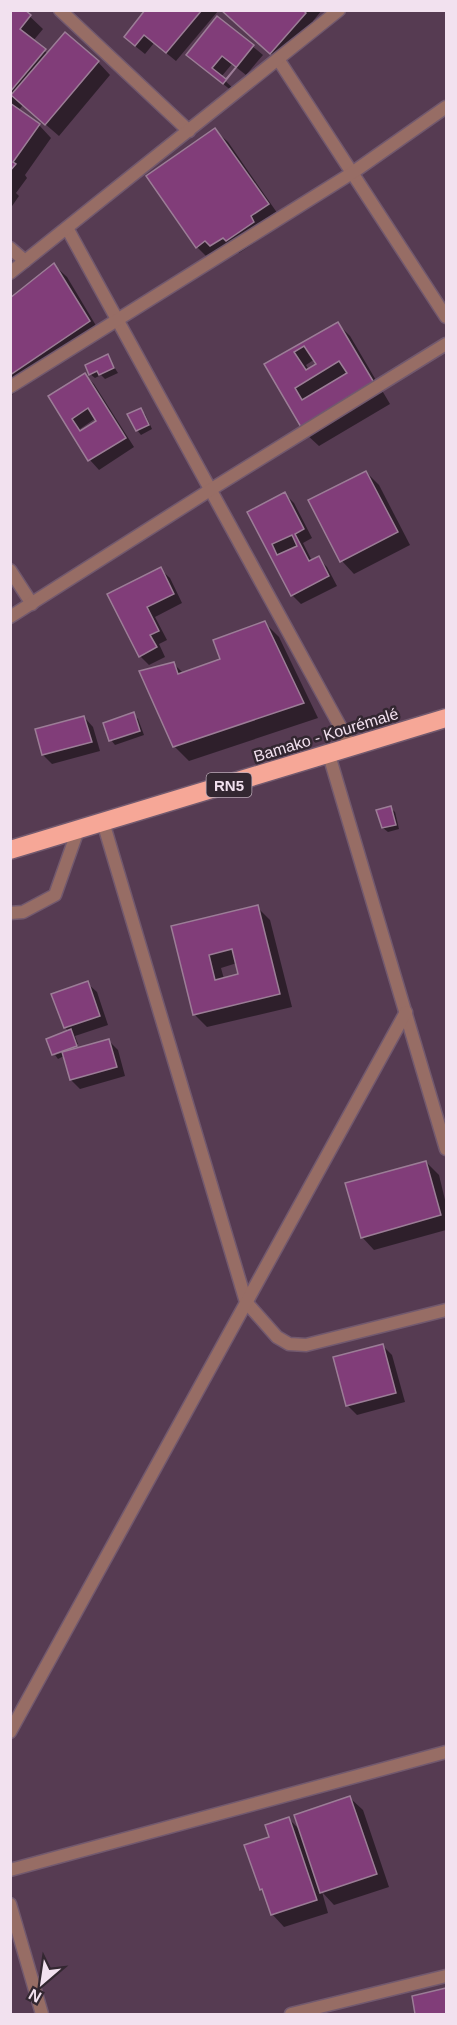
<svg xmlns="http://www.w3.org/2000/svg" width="457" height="2025" viewBox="0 0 457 2025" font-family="Helvetica,sans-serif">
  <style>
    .shadow { fill: #0007; fill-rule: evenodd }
    .building { fill: #813d79; stroke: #9c7d97; stroke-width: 1.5; fill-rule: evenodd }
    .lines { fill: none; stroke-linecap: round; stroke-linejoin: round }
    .lane-casing { stroke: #72596e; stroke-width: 15 }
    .street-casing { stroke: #72596e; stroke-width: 15 }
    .highway-casing { stroke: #72596e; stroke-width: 21 }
    .lane { stroke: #976d65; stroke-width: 12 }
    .street { stroke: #976d65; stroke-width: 12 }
    .highway { stroke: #f6a797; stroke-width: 18 }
    .labels { text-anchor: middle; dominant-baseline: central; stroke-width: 5; stroke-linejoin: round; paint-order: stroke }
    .shield { fill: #332731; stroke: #b9a9b6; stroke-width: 1.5 }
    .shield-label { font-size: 15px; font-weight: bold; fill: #f2e1ef }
    .street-label { font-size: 16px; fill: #f2e1ef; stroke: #332731 }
  </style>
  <rect width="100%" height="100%" fill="#563b52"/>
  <g class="shadow">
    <path d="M23,10L43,29L33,41L48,54L98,62L110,75L59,136L23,105L18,111L39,125L51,138L25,175L27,178L16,193L19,196L10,209V11Z"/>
    <path d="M147,10H217L218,11L176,61L154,43L145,54L135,46Z"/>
    <path d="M223,10H322L313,21L318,27L283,65Z"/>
    <path d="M218,18L263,55L246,75L232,64L221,77L235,90L233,92L188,55Z"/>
    <path d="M215,130L228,142L280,217L262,229L266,235L239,253L236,250L209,259L197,247Z"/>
    <path d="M54,265L67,277L101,334L10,396V300Z"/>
    <path d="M337,323L350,336L390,404L319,446L306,434L266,365ZM315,359L318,364L309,370L306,365Z"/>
    <path d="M107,356L118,373L105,379L101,375L95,378L90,374Z"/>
    <path d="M85,375L94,384L134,447L99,470L90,460L50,397ZM96,418L98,421L82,432L80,429Z"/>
    <path d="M140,410L145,414L152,429L141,435L137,430Z"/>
    <path d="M366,472L379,485L410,545L354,574L342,561Z"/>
    <path d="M285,494L294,503L312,538L303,543L312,561L318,558L327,567L337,586L301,604L292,595L249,512Z"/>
    <path d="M160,569L170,578L182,603L155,617L167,640L159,644L165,657L149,665L140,656L109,594Z"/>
    <path d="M264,622L279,637L318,718L189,761L174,746V664L184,674L222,660Z"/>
    <path d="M133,714L138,719L144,735L115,745L111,740Z"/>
    <path d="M84,717L93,727L100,751L52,764L43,755Z"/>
    <path d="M390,808L395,812L399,829L388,832L383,828Z"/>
    <path d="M257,907L270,920L292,1007L207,1027L195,1015L173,927ZM237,963L240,975L224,979L221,968Z"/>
    <path d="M87,983L97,992L108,1025L75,1036L78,1044L53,1053L69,1032L65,1027Z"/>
    <path d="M109,1041L118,1050L125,1076L80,1089L71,1080L64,1056L58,1059L55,1055L79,1047L80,1049Z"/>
    <path d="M426,1162L439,1175L446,1204V1230L374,1250L362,1237Z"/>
    <path d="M383,1346L392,1355L405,1402L357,1415L347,1405Z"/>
    <path d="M350,1798L363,1810L389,1887L334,1905L322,1892L328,1913L284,1927L272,1914L265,1893L261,1890L246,1846L271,1838L289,1819L301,1831Z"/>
    <path d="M446,1990V2014H417L413,1997Z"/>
  </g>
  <g class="building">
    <path d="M10,10H25L31,15L20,29L46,49L10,92Z"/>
    <path d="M145,10H202L166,53L144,35L135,46L124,37Z"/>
    <path d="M221,10H303L306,13L270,54Z"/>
    <path d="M217,16L254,45L223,84L186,55ZM222,56L236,67L226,79L212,68Z"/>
    <path d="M65,32L99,61L45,125L11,95Z"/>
    <path d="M10,103L40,124L13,162L16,164L10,171Z"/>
    <path d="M215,128L269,204L251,216L254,222L226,241L223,238L210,246L205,241L196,248L146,176Z"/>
    <path d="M54,263L90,321L10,375V298Z"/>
    <path d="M338,322L379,391L305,434L264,364ZM304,346L316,364L306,370L294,352ZM339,361L347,373L302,400L295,388Z"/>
    <path d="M108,354L114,368L99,375L97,371L89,375L85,365Z"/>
    <path d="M85,373L126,438L88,461L48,396ZM88,408L96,421L80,431L72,419Z"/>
    <path d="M141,408L149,425L136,431L127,414Z"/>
    <path d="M366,471L398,532L340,562L308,500Z"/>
    <path d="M285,492L304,529L295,534L309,561L319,556L329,576L291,596L247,512ZM292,535L297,546L277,555L272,544Z"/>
    <path d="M161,567L174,594L147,607L159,631L150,635L157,647L139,657L107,594Z"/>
    <path d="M265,621L304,703L173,747L139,671L174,662L178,674L220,659L213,640Z"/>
    <path d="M134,712L140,731L109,741L103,723Z"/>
    <path d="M84,716L92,742L42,755L35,729Z"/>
    <path d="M391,806L396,825L382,828L376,810Z"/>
    <path d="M258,905L280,994L193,1015L171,926ZM232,949L238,974L215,980L209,955Z"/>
    <path d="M88,981L100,1016L64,1028L51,994Z"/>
    <path d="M71,1029L77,1046L52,1055L46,1039Z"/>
    <path d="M109,1039L117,1067L70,1080L62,1052Z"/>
    <path d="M426,1161L441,1215L361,1238L345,1183Z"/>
    <path d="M383,1344L396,1393L346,1406L333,1357Z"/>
    <path d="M350,1796L377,1874L320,1893L294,1815Z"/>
    <path d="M289,1817L317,1900L271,1915L262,1889L260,1890L244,1845L269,1837L265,1825Z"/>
    <path d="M446,1988V2014H415L412,1996Z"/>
  </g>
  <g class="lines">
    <defs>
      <path id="lane" d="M10,913L23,912L55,895L78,830"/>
      <g id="street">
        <path d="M60,10L189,131"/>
        <path d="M278,59L446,317"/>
        <path d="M67,228L352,748"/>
        <path d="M10,248L25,261"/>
        <path d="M10,273L339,10"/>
        <path d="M10,387L352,173L446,107"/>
        <path d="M10,570L32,604"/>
        <path d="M10,617L210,490L446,344"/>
        <path d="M329,755L446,1149"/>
        <path d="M103,822L246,1302L277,1337L289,1344L306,1345L446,1310"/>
        <path d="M10,1732L406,1012"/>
        <path d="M10,1870L446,1752"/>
        <path d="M10,1904L42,2014"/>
        <path d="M291,2014L446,1976"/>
      </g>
      <path id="highway" d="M10,850L446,718"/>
    </defs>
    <use href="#lane" class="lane-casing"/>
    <use href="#street" class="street-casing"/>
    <use href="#highway" class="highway-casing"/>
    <use href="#lane" class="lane"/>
    <use href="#street" class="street"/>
    <use href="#highway" class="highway"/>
  </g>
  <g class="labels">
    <rect class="shield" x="206.5" y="773" width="45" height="24" rx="4.5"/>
    <g class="shield-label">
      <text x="229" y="785">RN5</text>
    </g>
    <g class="street-label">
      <text transform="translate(326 735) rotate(-17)">Bamako - Kourémalé</text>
    </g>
  </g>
  <rect width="457" height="2025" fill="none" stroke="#f2e1ef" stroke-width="24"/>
  <g transform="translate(42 1983) rotate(209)" stroke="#332731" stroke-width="4.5" paint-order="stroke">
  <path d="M0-4.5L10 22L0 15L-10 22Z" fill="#f2e1ef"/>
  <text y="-9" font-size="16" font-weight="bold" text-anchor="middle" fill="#f2e1ef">N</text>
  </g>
</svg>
